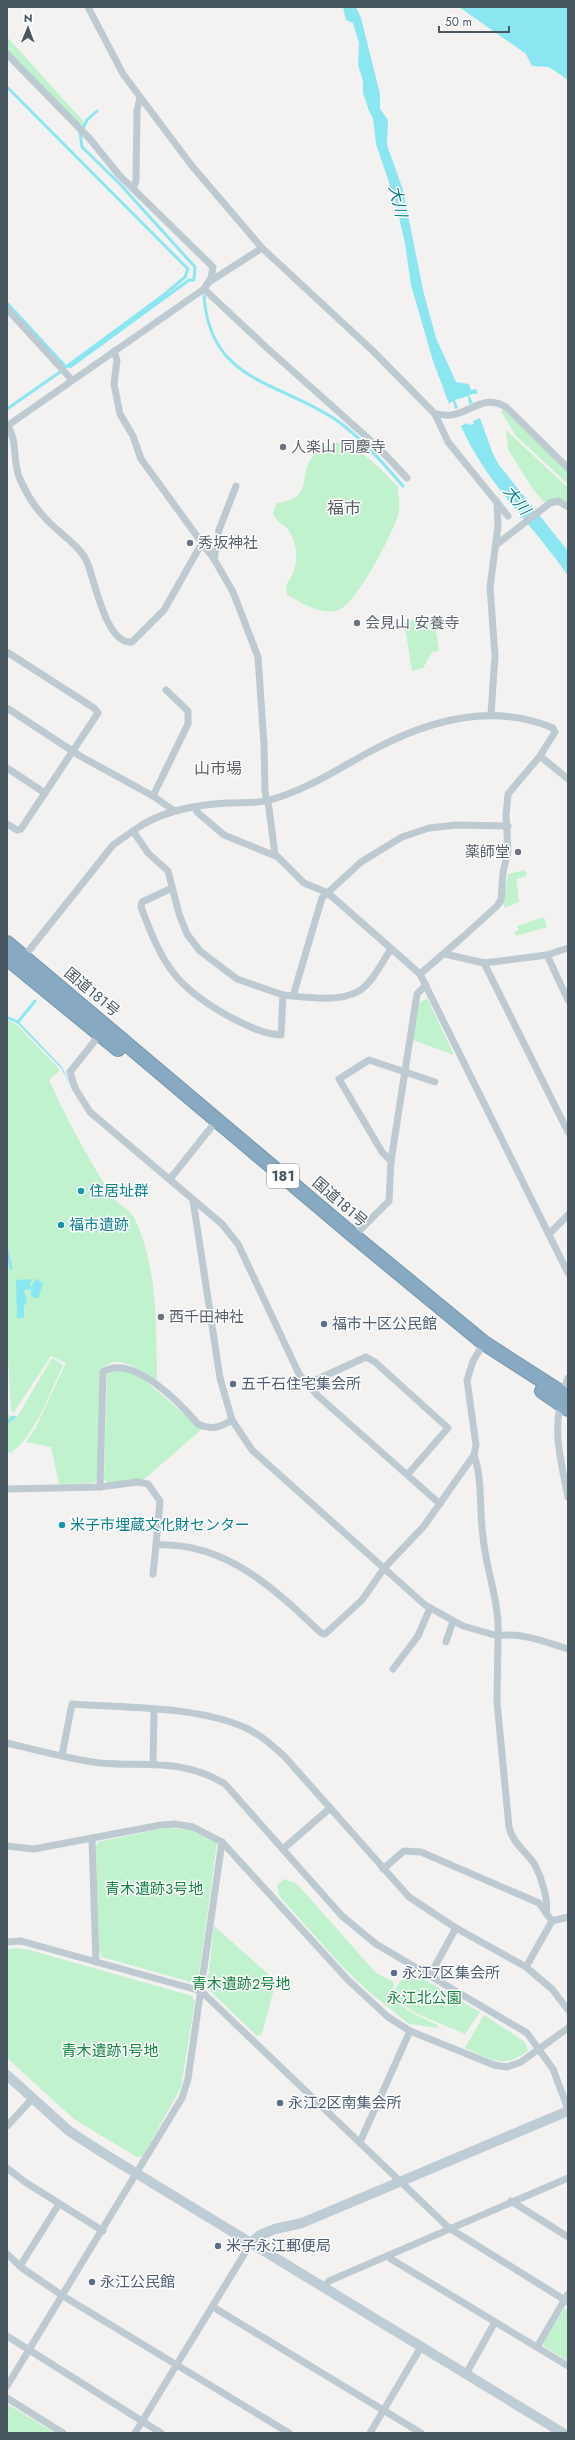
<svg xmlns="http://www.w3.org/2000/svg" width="575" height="2440" viewBox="0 0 575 2440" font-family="Jost,'Noto Sans JP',sans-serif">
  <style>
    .green { fill: #bff2cd }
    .water { fill: #8ae7f1 }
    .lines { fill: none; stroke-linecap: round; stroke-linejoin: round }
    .stream { stroke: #8ae7f1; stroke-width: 3 }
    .highway-casing { stroke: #7295ae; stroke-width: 16 }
    .street { stroke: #becad1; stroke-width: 7 }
    .secondary { stroke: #beccd5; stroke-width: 10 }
    .highway { stroke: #87aac2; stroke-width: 14 }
    .worship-dot { fill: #6b7280; stroke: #fff; stroke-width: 1.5 }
    .culture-dot { fill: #0f9aa8; stroke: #fff; stroke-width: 1.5 }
    .service-dot { fill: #5c6f8a; stroke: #fff; stroke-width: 1.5 }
    .labels { text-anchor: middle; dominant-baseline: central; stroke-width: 3; stroke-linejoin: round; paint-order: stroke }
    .shield { fill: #fff; stroke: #7f8990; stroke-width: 1 }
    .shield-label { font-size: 14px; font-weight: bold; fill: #485760 }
    .worship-label { font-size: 15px; fill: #5b616d; stroke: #fff; text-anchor: start }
    .street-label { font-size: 15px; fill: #485760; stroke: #fff }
    .culture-label { font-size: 15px; fill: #0d838f; stroke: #fff; text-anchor: start }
    .service-label { font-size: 15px; fill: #4e5e75; stroke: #fff; text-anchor: start }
    .park-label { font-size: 15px; fill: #138740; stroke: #fff }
    .water-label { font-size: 16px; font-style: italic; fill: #087f8c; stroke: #fff }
    .neighbourhood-label { font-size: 16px; fill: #5d6267; stroke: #fff }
    .quarter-label { font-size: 17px; fill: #5d6267; stroke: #fff }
  </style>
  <rect width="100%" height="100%" fill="#f4f1f1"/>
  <g class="green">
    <path d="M7,37L84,122L82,128L7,51Z"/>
    <path d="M504,409L568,471V484L515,435L501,411Z"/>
    <path d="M506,430L568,488V505L543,501L532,488L508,449Z"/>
    <path d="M336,442C360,446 382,470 398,487C398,495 400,504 399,512C395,530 356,604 339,610C321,616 302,603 287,595L286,585C298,570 300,548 289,531C284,522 278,526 273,513L277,503C282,502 288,501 292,499C317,486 290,458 336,442Z"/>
    <path d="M434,618L439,651L432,652L423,668L412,671L404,621Z"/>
    <path d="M525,870L527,876L516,879L519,902L505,908L503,904L508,874Z"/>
    <path d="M544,917L547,927L516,936L514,932L519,930L517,926Z"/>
    <path d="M426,999L428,1000L454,1055L413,1040L419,1003Z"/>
    <path d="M7,1020L16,1024L60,1070L49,1080C67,1120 88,1158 111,1195C116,1204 128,1208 133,1216C159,1266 156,1329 157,1384C144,1373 117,1349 102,1370L98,1479L94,1483L59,1484L51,1447L26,1442L36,1427L66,1363L51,1356L14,1412L11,1411L7,1341Z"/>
    <path d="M52,1358L63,1365C51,1390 34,1439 10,1453L7,1452V1415L17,1417Z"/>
    <path d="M116,1369L138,1375L202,1429L143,1480L108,1483L104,1479L107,1377L108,1373Z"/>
    <path d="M165,1828L189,1829L217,1843L198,1981L194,1983L102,1957L99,1951L96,1846L98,1842Z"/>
    <path d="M285,1879L297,1884L376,1973L393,1982L394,1985L389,1996L412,2013L437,2025L438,2028L409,2024L368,1991L342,1966L280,1897L277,1885Z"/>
    <path d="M214,1926L276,1981L262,2034L257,2036L207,1988Z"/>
    <path d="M15,1948L30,1950L192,1996L195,2001L181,2087L143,2156L137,2157L74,2119L7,2058V1949Z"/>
    <path d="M408,1970L480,2012L465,2034L415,2013L391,1995Z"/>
    <path d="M484,2015L525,2042L528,2051C501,2070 492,2059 465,2048Z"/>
    <path d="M564,2309H568V2361L544,2346L543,2343Z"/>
    <path d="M7,2404L55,2433H7Z"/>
  </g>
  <g class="water">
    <path d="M343,7H356L361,18L380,94V109L388,120L387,145L403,190L423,290L436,338L456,382L469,384L471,390L476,389L478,393L469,395L473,403L469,404L468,396L455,400L458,408L455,409L453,401L449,404L433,361L411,285L405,243L395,200L376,144L373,118L369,111L363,93V81L358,65L359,43L353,23L346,20Z"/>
    <path d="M459,7H568V80L549,67L532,66L526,54Z"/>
    <path d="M480,418L493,454L499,465L568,551V576C533,524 486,484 461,426L467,423L469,425L474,424L473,421Z"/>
    <path d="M7,1016L17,1020L62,1067L73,1090L61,1068L17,1023L7,1019Z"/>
    <path d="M34,1279L30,1283L31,1289L24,1290L27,1302L24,1306V1318H17L16,1280Z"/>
    <path d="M36,1279L43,1283L38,1299L31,1296V1287Z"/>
  </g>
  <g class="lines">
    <g class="stream">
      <path d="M7,87L188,269L185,277L165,294L66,367L7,303"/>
      <path d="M83,128L87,120L97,111"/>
      <path d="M204,296C210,384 281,381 339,422C363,440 383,463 403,486"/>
      <path d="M70,367L189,280H194L195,267L119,183L82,147L80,133"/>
      <path d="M7,409L60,372"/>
      <path d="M18,1022L35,1001"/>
      <path d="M7,1251L11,1268"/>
      <path d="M7,1422L14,1417"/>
    </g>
    <defs>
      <g id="highway">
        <path d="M7,943L354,1236L484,1343L568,1397"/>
        <path d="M7,958L118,1049"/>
        <path d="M542,1391L568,1409"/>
      </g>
    </defs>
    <use href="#highway" class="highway-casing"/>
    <g class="street">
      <path d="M88,7L123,74L192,166L262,248L373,351L435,414L448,442L508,516"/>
      <path d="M7,54L90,139L119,175L213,267L211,278L204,289"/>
      <path d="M133,188L136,181L137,110L140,98"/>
      <path d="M209,282L262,248"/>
      <path d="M7,309L72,380"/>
      <path d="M435,414C440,414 446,416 451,415C473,412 482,394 506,407L568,468"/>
      <path d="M7,426L204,289L267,348L378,447L407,478"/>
      <path d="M8,426C18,442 12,462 20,479C26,493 36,509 47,520C59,533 80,546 87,562C95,581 106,645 132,642L164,610L202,543L141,459L133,436L120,414L114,384L117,360L114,351"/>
      <path d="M202,543L214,559L219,530L236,486"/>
      <path d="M496,545L550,503L558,501L568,507"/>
      <path d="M214,559L233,592L258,657L264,744L265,792L269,808L275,855"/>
      <path d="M7,652L94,708L98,713L21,829L17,830L7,824"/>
      <path d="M166,690L188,711V724L153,796L173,810"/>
      <path d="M7,708L80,756L153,796"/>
      <path d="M491,714L495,656L490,587L498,526L497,502"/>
      <path d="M540,756L568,779"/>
      <path d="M7,768L45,793"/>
      <path d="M195,807L197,812L224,835L278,857L304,883L328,893L420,974L568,1273"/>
      <path d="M172,888L142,902L141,907C163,966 176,988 232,1018C248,1026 263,1034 281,1035L283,995C306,997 338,1003 359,991C373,982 382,962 391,949"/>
      <path d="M445,954L484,963L547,955L568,948"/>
      <path d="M547,955L568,1000"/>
      <path d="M23,958L113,845L133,831"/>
      <path d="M484,963L568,1132"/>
      <path d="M283,995L237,979L200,951L187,934L179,914L168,871L148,853L133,831C160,811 194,805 227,803C241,802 257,804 270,800C307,790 339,768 373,750C429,720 492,702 553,728L555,732L540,756L508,794L506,815L508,852L503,872L501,900L497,906L464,936L420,974"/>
      <path d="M293,996L322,898L361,862L402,837L429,828L456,825L508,826"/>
      <path d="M101,1033L70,1072L75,1088L90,1112L222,1224L238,1244L299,1374L317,1395L440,1504"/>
      <path d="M391,1161L382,1152L339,1079L369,1060L435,1082"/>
      <path d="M170,1179L217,1120"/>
      <path d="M193,1200L220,1378L232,1420L252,1450L425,1605L463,1626L498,1636C500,1603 486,1570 483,1537C479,1510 483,1481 474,1455"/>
      <path d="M549,1234L568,1215"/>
      <path d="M354,1236L389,1201L391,1161L417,994L426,985"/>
      <path d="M568,1378C550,1422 559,1453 568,1497"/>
      <path d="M307,1384L366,1357L375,1362L448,1428L408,1474"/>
      <path d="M100,1487L137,1482L148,1484L160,1501L156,1545C225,1542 274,1588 321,1633L325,1634L362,1600L385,1567L424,1526L474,1455L476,1445L467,1380L473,1361L484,1343"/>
      <path d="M7,1489L100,1487L103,1372C132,1353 180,1403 198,1424C212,1430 219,1428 232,1420"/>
      <path d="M153,1574L156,1545"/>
      <path d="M446,1642L453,1621"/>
      <path d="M393,1669L418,1636L430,1608"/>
      <path d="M7,1743C37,1750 69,1759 100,1763C146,1767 183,1758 225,1784L342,1916L376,1944L527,2033L553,2069L568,2109"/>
      <path d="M62,1755L72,1704C125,1708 198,1706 246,1728C261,1735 273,1746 285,1757L409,1897L456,1928L526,1967L552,1989L568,2010"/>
      <path d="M153,1765L154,1710"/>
      <path d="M92,1838L96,1962"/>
      <path d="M7,1846L34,1849L161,1825L175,1824L193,1827L222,1842L348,1980L388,2017L410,2031L494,2065L507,2067L521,2062L568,2028"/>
      <path d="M283,1849L330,1808"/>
      <path d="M383,1869L404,1851L421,1852L539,1903L552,1921L526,1967"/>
      <path d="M546,1913C549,1900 541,1877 535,1865C526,1851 513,1844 509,1827L497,1702L498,1636C521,1632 546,1642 568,1649"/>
      <path d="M552,1921L568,1917"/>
      <path d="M7,1942L21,1941L201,1991L449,2228L568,2302"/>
      <path d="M430,1975L456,1928"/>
      <path d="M7,2126L32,2099"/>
      <path d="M360,2142L410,2031"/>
      <path d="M7,2168L25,2182L103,2231"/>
      <path d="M511,2201L568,2237"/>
      <path d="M7,2254L22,2268L63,2296L289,2433"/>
      <path d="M389,2255L391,2259L568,2366"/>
      <path d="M20,2266L59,2204"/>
      <path d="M324,2287L329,2281L568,2178"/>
      <path d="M213,2307L421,2433"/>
      <path d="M7,2336L161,2433"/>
      <path d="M537,2347L568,2294"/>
      <path d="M466,2374L495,2322"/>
      <path d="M7,2386L182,2098L188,2079L222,1842"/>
      <path d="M7,2398L63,2433"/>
      <path d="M135,2433L251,2243"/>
      <path d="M370,2433L421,2347"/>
    </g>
    <g class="secondary">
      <path d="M7,2075L69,2131L103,2153L563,2433"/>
      <path d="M251,2243L260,2235L275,2229L302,2223L568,2111"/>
    </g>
    <use href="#highway" class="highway"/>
  </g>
  <g class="worship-dot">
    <circle cx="283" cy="447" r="4"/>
    <circle cx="190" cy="543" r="4"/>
    <circle cx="357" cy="623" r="4"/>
    <circle cx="518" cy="852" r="4"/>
    <circle cx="161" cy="1317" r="4"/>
  </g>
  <g class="culture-dot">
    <circle cx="81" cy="1191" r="4"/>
    <circle cx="61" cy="1225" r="4"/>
    <circle cx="62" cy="1525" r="4"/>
  </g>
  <g class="service-dot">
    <circle cx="324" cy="1324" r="4"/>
    <circle cx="233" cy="1384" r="4"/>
    <circle cx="394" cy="1973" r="4"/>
    <circle cx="280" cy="2103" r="4"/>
    <circle cx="218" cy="2246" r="4"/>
    <circle cx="92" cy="2282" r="4"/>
  </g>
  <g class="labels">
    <rect class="shield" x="267" y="1164" width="32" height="24" rx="3"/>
    <g class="shield-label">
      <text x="283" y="1176">181</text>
    </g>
    <g class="worship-label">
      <text x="291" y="447">人楽山 同慶寺</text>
      <text x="198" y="543">秀坂神社</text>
      <text x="365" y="623">会見山 安養寺</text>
      <text x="510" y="852" text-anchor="end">薬師堂</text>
      <text x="169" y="1317">西千田神社</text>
    </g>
    <g class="street-label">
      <text transform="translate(92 992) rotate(40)">国道181号</text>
      <text transform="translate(340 1202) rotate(41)">国道181号</text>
    </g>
    <g class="culture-label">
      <text x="89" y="1191">住居址群</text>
      <text x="69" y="1225">福市遺跡</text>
      <text x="70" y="1525">米子市埋蔵文化財センター</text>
    </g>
    <g class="service-label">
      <text x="332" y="1324">福市十区公民館</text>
      <text x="241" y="1384">五千石住宅集会所</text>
      <text x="402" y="1973">永江7区集会所</text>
      <text x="288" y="2103">永江2区南集会所</text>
      <text x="226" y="2246">米子永江郵便局</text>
      <text x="100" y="2282">永江公民館</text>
    </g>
    <g class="park-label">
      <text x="154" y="1889">青木遺跡3号地</text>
      <text x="241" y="1984">青木遺跡2号地</text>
      <text x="424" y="1998">永江北公園</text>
      <text x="110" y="2051">青木遺跡1号地</text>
    </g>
    <g class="water-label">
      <text transform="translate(398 201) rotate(77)">大川</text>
      <text transform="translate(517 500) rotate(51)">大川</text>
    </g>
    <g class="neighbourhood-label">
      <text x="218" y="768">山市場</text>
    </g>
    <g class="quarter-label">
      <text x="344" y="508">福市</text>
    </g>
  </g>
  <rect width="575" height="2440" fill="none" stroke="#485760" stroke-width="16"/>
  <g transform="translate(28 28) rotate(1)" stroke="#ffffff" stroke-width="3" paint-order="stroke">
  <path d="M0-3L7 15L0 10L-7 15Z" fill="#485760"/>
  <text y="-6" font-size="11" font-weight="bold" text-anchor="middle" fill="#485760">N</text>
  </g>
  <path d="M439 26v6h70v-6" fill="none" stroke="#485760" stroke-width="2"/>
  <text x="445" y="26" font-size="12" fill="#485760" stroke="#ffffff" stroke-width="3" paint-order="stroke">50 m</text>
</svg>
